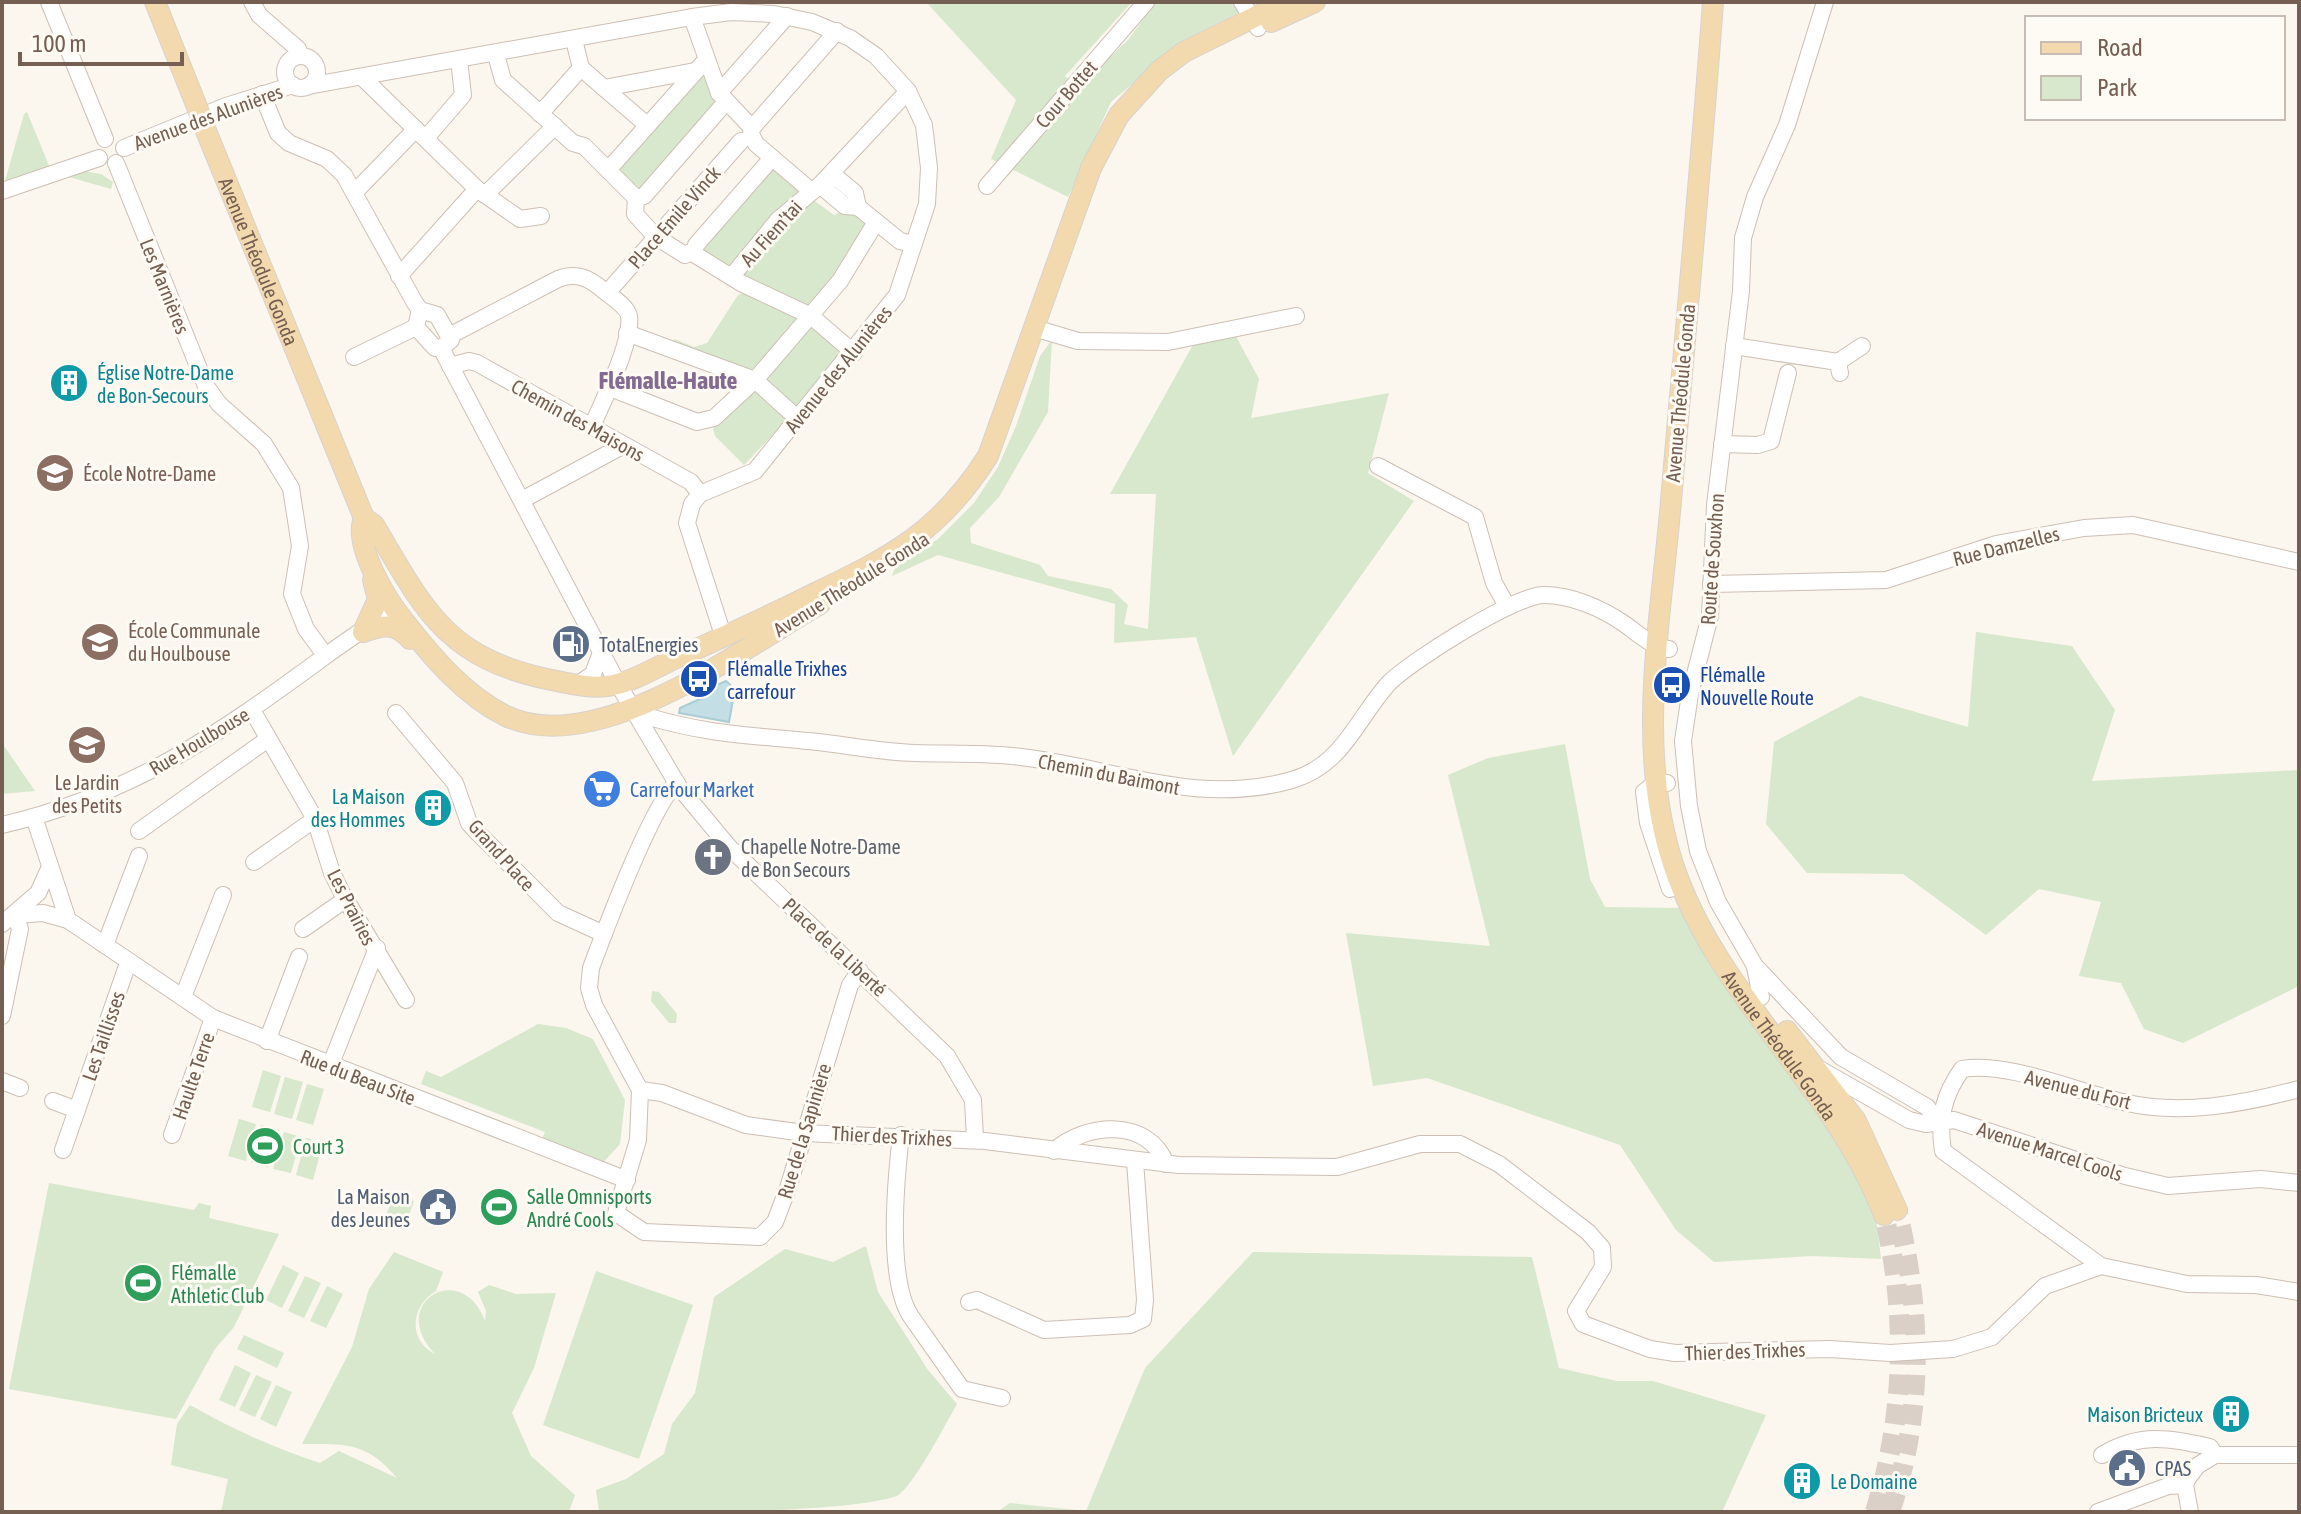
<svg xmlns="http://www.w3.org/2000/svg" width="2301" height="1514" viewBox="0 0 2301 1514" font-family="'Asap Condensed',sans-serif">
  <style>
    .green { fill: #d7e8cc }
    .water { fill: #c3dee4; stroke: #aacdd4; stroke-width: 2 }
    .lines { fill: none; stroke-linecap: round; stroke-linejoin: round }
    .major-tunnel { stroke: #dad0c7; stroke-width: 20; stroke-dasharray: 20 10; stroke-linecap: butt }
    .minor-casing { stroke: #cdbfb4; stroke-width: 18 }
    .major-casing { stroke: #d8d2cf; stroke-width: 22 }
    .minor { stroke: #fff; stroke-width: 16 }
    .major { stroke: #f2daae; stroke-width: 20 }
    .major-bridge-casing { stroke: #d8d2cf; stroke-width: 22; stroke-linecap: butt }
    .major-bridge { stroke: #f2daae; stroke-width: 20 }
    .labels { text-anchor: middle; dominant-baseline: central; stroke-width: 6; stroke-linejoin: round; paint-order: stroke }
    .street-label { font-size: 20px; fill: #755f52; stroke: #fefaf4 }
    .culture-label { font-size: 20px; fill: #0d838f; stroke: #fefaf4; text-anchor: start }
    .education-label { font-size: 20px; fill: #785e54; stroke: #fefaf4; text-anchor: start }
    .service-label { font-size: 20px; fill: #4e5e75; stroke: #fefaf4; text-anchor: start }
    .transit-label { font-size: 20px; fill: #164399; stroke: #fefaf4; text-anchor: start }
    .shop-label { font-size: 20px; fill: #366cbe; stroke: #fefaf4; text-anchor: start }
    .worship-label { font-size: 20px; fill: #5b616d; stroke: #fefaf4; text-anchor: start }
    .leisure-label { font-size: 20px; fill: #27864d; stroke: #fefaf4; text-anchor: start }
    .quarter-label { font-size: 24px; font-weight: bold; fill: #846a90; stroke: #fefaf4 }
  </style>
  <rect width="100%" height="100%" fill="#fbf6ee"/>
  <g class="green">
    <path d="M926,2H1132L1065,76L1078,88L1128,40L1156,2H1259L1183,41L1111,102L1068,197L991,159L1016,100Z"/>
    <path d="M704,72L718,104L640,193L616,167Z"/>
    <path d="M27,112L50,168L5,181L24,114Z"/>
    <path d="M772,165L803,189L731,268L703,256L700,248Z"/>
    <path d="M84,171L101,174L113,182L111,189L69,177Z"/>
    <path d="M812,199L834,215L842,211L859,216L867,228L848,265L810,306L743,279L741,271L780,224Z"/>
    <path d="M746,291L799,319L754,374L670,346L674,339L694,347L707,343L738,295Z"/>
    <path d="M809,323L843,353L798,409L762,376Z"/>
    <path d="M1231,327L1259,379L1251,418L1389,393L1368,473L1414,501L1233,756L1196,637L1114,643L1115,604L938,555L892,576L895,568L938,539L974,503L998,467L1016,426L1040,356L1052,340L1048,412L999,497L970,528L971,543L1040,565L1048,576L1111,589L1128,605L1124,624L1148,629L1156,494H1110L1199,334Z"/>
    <path d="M754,386L788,419L744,465L715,436L713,429Z"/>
    <path d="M1976,632L2072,646L2115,710L2092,781L2299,770V986L2183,1043L2144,1029L2121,983L2079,976L2101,902L2039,889L1986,935L1903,874L1807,873L1766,824L1774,742L1860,696L1968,727Z"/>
    <path d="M2,743L35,791L2,794Z"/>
    <path d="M1565,744L1590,879L1605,907L1686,908L1803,1087L1875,1208L1881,1259L1813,1256L1714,1262L1676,1230L1620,1145L1427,1078L1373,1086L1346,933L1490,946L1448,775L1488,758Z"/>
    <path d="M652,991L659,992L677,1014L676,1023H669L651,1001Z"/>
    <path d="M538,1024L566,1028L593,1039L625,1100L620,1144L600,1166L542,1139L545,1132L421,1084L426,1071L441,1077Z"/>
    <path d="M263,1070L281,1076L270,1112L252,1107Z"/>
    <path d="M285,1077L303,1082L292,1119L274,1114Z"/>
    <path d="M307,1084L324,1089L313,1125L296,1120Z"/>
    <path d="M239,1119L256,1124L246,1161L228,1156Z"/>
    <path d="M261,1125L279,1130L268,1167L251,1162Z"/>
    <path d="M284,1132L301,1137L291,1173L273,1169Z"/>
    <path d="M306,1138L323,1143L313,1180L296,1175Z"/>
    <path d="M49,1183L194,1210L199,1203L211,1206L209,1218L279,1234L234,1327L215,1349L176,1419L9,1389Z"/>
    <path d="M394,1194L414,1201L404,1228L384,1221Z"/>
    <path d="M866,1246L878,1292L928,1370L957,1404C946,1423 914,1486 897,1496C845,1514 665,1512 599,1512L596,1490L626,1479L664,1454L672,1424L695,1393L714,1297L785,1249L833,1262Z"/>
    <path d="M394,1252L443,1272L436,1291C411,1305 407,1340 435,1354C386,1303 462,1258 485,1321L486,1311L478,1292L489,1285L516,1294L556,1293L534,1368L512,1413L531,1456L575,1495L569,1512H221L228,1479L171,1465L177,1424L190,1405C232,1429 274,1448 320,1463L339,1451L397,1478C367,1442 346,1444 302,1444L352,1347L369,1289Z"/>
    <path d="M1253,1252L1532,1257L1559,1368L1617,1381H1653L1766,1415L1722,1512H997L1010,1503L1086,1511L1145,1368Z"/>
    <path d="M283,1265L299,1273L282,1308L266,1300Z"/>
    <path d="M596,1271L693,1305L639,1459L543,1425Z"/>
    <path d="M305,1276L321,1283L304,1318L288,1311Z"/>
    <path d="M327,1286L343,1294L326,1328L310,1321Z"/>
    <path d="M244,1335L284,1353L277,1368L237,1349Z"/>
    <path d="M235,1365L251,1373L235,1407L219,1400Z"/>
    <path d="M256,1375L272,1382L255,1417L239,1410Z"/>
    <path d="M276,1385L292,1392L276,1427L260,1419Z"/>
  </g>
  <path class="water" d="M726,681L735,689L729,722L679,713L680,708L711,694L710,688Z"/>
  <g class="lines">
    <g class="major-tunnel">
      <path d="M1875,1512C1905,1413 1908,1316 1884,1215"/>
      <path d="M1890,1512C1924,1412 1922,1312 1897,1210"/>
    </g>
    <defs>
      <g id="minor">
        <path d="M49,2L105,139"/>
        <path d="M252,2L259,15L298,49L300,56"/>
        <path d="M1242,2L1258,28"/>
        <path d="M1825,2L1787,125L1755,197L1743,238L1741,291L1715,505L1710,616L1690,694L1683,741L1689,806L1698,851L1718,902L1755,966L1841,1057L1927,1107L1939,1123"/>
        <path d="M692,17L719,93L752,128"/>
        <path d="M574,40L581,68L604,88L695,71"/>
        <path d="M496,55L503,80L573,143L584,146L636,198L644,196L725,103"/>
        <circle cx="301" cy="72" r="16"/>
        <path d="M362,77L477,189L520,219L541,216"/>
        <path d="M308,86L692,17L731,12L774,14L812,22L850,38L876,56L908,91L924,125L929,168L927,204L897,295L755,471L700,494L692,504L687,523L722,632"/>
        <path d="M604,88L647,125"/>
        <path d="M719,93L787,16"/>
        <path d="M262,94L278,133L289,143L327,159L344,175L415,303L420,310L437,315L451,340L441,348"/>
        <path d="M540,114L581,68"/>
        <path d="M752,128L837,31"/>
        <path d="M752,128L751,134L756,144L810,190"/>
        <path d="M426,138L463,95L459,60"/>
        <path d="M124,148L226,106L293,85"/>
        <path d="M772,158L696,245L694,254L741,283L811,316L854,353"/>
        <path d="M116,163L206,386L219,404L264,444L291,488L300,546L292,594L306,629L325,655"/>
        <path d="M608,170L705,61"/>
        <path d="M826,179L837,178L855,193L858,207"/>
        <path d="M820,185L908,91"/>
        <path d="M987,186L1146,2"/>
        <path d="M2,191L99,158"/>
        <path d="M354,193L416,129"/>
        <path d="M485,195L555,126"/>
        <path d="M636,198L635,214L656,237L685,255L693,251"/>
        <path d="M399,276L477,189"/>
        <path d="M732,276L778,220L820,185L845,206L858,207L900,241L913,244"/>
        <path d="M607,293L741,141"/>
        <path d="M420,310L416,327L435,348H441L618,684L679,787L729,847L947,1056L973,1100L975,1140"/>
        <path d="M1034,328L1078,341L1168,342L1296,316"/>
        <path d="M627,333L755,380L798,419"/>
        <path d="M451,335L558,279C577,272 589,278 603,290C610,296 627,306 629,316C633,342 602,402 592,427"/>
        <path d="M1734,346L1838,362L1840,373"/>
        <path d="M354,357L416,327"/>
        <path d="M1838,362L1862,346"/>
        <path d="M450,366L469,361L477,363L691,482L700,494"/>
        <path d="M608,387L697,422L714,418L755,380L840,281L876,222"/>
        <path d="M1722,444L1758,445L1771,441L1788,373"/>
        <path d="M1378,466L1475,517L1494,583L1507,606"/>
        <path d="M522,500L624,445"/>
        <path d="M1711,584L1886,580L1996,544L2084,528L2133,525L2299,562"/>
        <path d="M580,683L593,674L602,650"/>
        <path d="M252,710L315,819L332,873L343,895L406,1000"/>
        <path d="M396,713L455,783L469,823L476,831L558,913L604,934"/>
        <path d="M639,717L646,716C705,734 747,735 807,741C843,744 879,752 915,753C947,754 980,753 1012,756C1108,765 1193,808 1292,780C1343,765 1356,720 1388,684C1409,662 1515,595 1544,595C1571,595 1601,608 1623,623C1638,633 1651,647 1669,649"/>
        <path d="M677,783C653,802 604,933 591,968L589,988L594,1005L640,1090L638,1140L616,1213L644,1232L760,1237L775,1222L788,1188L850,985L860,971"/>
        <path d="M1667,783L1654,784L1644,792L1648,823L1670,889"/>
        <path d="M34,817L68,920L213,1018L627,1180"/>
        <path d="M2,825C132,795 219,734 324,657C347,640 371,625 394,608"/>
        <path d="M139,831L268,739"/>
        <path d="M254,862L315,819"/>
        <path d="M15,915L43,913L68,920"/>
        <path d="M2,924L38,893L49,869"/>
        <path d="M303,929L346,899"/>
        <path d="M105,945L139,856"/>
        <path d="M1755,967L1761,997"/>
        <path d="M183,997L223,895"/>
        <path d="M2,1016L20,929L15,915"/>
        <path d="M267,1041L299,957"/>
        <path d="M330,1066L377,948"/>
        <path d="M1816,1067L1909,1120L1926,1124L1954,1120L2125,1176L2168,1186L2261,1179L2299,1183"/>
        <path d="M2,1081L20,1088"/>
        <path d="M640,1090L662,1093L746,1125L804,1133L985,1141L1179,1165L1337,1167L1420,1144H1460L1499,1164L1588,1232L1602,1248L1603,1267L1576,1311L1583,1324L1650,1349L1675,1353L1830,1349L1890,1353L1953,1349L1992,1337L2045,1286L2101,1266L2187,1284L2256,1285L2299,1292"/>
        <path d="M53,1101L77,1110"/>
        <path d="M172,1135L213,1018"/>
        <path d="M901,1135C896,1178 886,1282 912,1318C929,1342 945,1365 962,1389L1002,1398"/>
        <path d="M63,1150L128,963"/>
        <path d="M1054,1151C1086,1122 1149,1118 1166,1164"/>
        <path d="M2101,1266L1943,1151C1938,1119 1943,1096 1962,1069C2008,1061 2077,1092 2123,1102C2181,1116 2243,1104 2299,1089"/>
        <path d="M969,1302L977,1300L1044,1330L1130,1325L1143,1319L1145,1300L1135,1161"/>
        <path d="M2102,1455C2140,1432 2168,1438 2210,1447L2215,1455"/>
        <path d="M2098,1512L2168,1486L2185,1485"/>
        <path d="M2190,1512L2185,1485L2188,1478L2197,1466L2215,1455H2299"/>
      </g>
      <g id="major">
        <path d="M155,2L197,107"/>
        <path id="s1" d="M1713,2C1701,168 1685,335 1671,501C1661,620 1635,748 1673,864C1716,995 1835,1086 1884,1215"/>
        <path d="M1271,22L1315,2"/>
        <path id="s2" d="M204,126L364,518L374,525C423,607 444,657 547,679C567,683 593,690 613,685C634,681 655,668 674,659C713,642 751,624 789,606C877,562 933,543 988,456L1091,168L1119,115L1159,71L1184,52L1285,2"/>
        <path d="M364,518C353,545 386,599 404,621C431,656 465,696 506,716C596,759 742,649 820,604"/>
        <path d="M363,632C383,625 395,622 410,639"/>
        <path d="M363,632L378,599L373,580"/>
        <path d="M1787,1031L1856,1121L1897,1210"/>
      </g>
    </defs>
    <use href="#minor" class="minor-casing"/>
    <use href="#major" class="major-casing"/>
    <use href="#minor" class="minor"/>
    <use href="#major" class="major"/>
    <defs>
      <path id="major-bridge" d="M197,107L204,126"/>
    </defs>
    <use href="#major-bridge" class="major-bridge-casing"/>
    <use href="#major-bridge" class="major-bridge"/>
  </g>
  <defs>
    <symbol id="building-disc" viewBox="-11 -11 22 22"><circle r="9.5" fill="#0f9aa8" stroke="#fefaf4"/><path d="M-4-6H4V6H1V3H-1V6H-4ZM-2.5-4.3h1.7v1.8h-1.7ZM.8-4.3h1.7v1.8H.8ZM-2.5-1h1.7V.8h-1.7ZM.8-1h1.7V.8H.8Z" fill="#fff"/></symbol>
    <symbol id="school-disc" viewBox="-11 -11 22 22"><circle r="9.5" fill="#8d6e63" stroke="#fefaf4"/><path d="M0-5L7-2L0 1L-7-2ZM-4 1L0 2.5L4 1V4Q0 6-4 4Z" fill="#fff"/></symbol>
    <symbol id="fuel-disc" viewBox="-11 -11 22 22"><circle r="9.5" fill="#5c6f8a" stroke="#fefaf4"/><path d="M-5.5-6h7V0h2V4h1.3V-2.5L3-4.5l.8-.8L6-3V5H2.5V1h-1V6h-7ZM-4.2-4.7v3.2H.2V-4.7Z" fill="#fff"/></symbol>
    <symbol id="bus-disc" viewBox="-11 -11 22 22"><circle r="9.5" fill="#1a4fb4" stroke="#fefaf4"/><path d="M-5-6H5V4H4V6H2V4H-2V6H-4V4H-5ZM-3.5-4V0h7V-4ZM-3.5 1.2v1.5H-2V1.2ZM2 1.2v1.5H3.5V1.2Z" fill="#fff"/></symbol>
    <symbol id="supermarket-disc" viewBox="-11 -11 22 22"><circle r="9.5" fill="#3f7fe0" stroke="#fefaf4"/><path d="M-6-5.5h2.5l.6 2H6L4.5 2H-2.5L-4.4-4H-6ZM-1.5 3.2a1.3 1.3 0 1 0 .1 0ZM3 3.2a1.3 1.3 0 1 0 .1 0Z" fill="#fff"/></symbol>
    <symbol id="church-disc" viewBox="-11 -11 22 22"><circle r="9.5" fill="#6b7280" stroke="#fefaf4"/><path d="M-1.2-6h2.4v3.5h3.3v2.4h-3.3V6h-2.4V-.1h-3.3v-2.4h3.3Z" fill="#fff"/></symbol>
    <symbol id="stadium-disc" viewBox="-11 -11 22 22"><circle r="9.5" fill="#2e9e5b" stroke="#fefaf4"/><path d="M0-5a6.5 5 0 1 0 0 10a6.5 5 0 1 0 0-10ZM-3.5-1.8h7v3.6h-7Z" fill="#fff"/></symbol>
    <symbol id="civic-disc" viewBox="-11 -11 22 22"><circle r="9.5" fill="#5c6f8a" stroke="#fefaf4"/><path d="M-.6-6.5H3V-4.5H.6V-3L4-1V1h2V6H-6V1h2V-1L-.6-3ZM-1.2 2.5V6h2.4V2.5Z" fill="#fff"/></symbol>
  </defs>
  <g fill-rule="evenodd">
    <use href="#building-disc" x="47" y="361" width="44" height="44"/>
    <use href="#school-disc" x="33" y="451" width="44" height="44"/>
    <use href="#school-disc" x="78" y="620" width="44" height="44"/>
    <use href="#fuel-disc" x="549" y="622" width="44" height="44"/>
    <use href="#bus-disc" x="677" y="657" width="44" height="44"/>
    <use href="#bus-disc" x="1650" y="663" width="44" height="44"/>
    <use href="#school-disc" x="65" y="723" width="44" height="44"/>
    <use href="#supermarket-disc" x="580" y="767" width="44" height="44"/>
    <use href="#building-disc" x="411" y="786" width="44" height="44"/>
    <use href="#church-disc" x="691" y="835" width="44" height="44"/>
    <use href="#stadium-disc" x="243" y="1124" width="44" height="44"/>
    <use href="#civic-disc" x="416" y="1185" width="44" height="44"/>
    <use href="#stadium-disc" x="477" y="1185" width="44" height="44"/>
    <use href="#stadium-disc" x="121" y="1261" width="44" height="44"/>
    <use href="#building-disc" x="2209" y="1392" width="44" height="44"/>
    <use href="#civic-disc" x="2105" y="1446" width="44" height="44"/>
    <use href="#building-disc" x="1780" y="1459" width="44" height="44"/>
  </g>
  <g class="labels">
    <g class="street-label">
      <text transform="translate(1066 94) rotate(-49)">Cour Bottet</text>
      <text transform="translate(208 117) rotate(-20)">Avenue des Alunières</text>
      <text transform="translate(674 217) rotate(-49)">Place Emile Vinck</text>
      <text transform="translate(771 233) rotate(-48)">Au Fiem'tai</text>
      <text stroke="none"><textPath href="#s2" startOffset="146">Avenue Théodule Gonda</textPath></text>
      <text transform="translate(165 286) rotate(68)">Les Marnières</text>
      <text transform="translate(838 369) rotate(-51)">Avenue des Alunières</text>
      <text transform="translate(1680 393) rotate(-85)">Avenue Théodule Gonda</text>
      <text transform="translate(578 420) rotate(29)">Chemin des Maisons</text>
      <text transform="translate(2006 546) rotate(-14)">Rue Damzelles</text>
      <text transform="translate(1712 559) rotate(-86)">Route de Souxhon</text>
      <text transform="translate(851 584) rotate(-32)">Avenue Théodule Gonda</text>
      <text transform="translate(199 741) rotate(-31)">Rue Houlbouse</text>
      <text transform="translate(1109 774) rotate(11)">Chemin du Baimont</text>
      <text transform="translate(502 855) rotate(48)">Grand Place</text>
      <text transform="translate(352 907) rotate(63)">Les Prairies</text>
      <text transform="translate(835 947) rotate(43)">Place de la Liberté</text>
      <text transform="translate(103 1036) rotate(-71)">Les Taillisses</text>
      <text stroke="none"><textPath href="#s1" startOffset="1078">Avenue Théodule Gonda</textPath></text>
      <text transform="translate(193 1076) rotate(-71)">Haulte Terre</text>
      <text transform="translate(358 1077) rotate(21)">Rue du Beau Site</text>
      <text transform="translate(2078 1089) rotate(14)">Avenue du Fort</text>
      <text transform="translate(804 1131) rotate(-73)">Rue de la Sapinière</text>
      <text transform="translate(892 1136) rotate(3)">Thier des Trixhes</text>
      <text transform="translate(2050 1151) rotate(18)">Avenue Marcel Cools</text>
      <text transform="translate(1745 1351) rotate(-2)">Thier des Trixhes</text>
    </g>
    <g class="culture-label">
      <text x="97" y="372">Église Notre-Dame<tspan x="97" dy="23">de Bon-Secours</tspan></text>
      <text x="405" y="796" text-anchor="end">La Maison<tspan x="405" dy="23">des Hommes</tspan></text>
      <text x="2203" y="1414" text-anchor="end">Maison Bricteux</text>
      <text x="1830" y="1481">Le Domaine</text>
    </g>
    <g class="education-label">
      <text x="83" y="473">École Notre-Dame</text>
      <text x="128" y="630">École Communale<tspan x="128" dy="23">du Houlbouse</tspan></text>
      <text x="87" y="782" text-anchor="middle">Le Jardin<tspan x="87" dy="23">des Petits</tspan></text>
    </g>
    <g class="service-label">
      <text x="599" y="644">TotalEnergies</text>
      <text x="410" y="1196" text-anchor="end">La Maison<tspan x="410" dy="23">des Jeunes</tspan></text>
      <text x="2155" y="1468">CPAS</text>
    </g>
    <g class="transit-label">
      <text x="727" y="668">Flémalle Trixhes<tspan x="727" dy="23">carrefour</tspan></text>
      <text x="1700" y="674">Flémalle<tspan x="1700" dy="23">Nouvelle Route</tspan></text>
    </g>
    <g class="shop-label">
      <text x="630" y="789">Carrefour Market</text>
    </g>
    <g class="worship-label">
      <text x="741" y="846">Chapelle Notre-Dame<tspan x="741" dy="23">de Bon Secours</tspan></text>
    </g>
    <g class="leisure-label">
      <text x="293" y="1146">Court 3</text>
      <text x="527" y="1196">Salle Omnisports<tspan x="527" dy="23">André Cools</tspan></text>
      <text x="171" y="1272">Flémalle<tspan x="171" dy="23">Athletic Club</tspan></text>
    </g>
    <g class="quarter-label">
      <text x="668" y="380">Flémalle-Haute</text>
    </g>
  </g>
  <rect width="2301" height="1514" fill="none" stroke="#755f52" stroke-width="8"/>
  <rect x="2025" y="16" width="260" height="104" fill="#fefaf4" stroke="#c7bcb3" stroke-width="2"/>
  <rect x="2041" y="42" width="40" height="12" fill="#f2daae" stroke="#c7bcb3" stroke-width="2"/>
  <text x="2097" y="56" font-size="24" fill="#755f52">Road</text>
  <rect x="2041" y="76" width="40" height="24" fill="#d7e8cc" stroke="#c7bcb3" stroke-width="2"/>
  <text x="2097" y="96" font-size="24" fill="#755f52">Park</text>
  <path d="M20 52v12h162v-12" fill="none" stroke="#755f52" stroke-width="4"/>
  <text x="32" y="52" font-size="24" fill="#755f52" stroke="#fefaf4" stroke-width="6" paint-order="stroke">100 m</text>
</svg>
